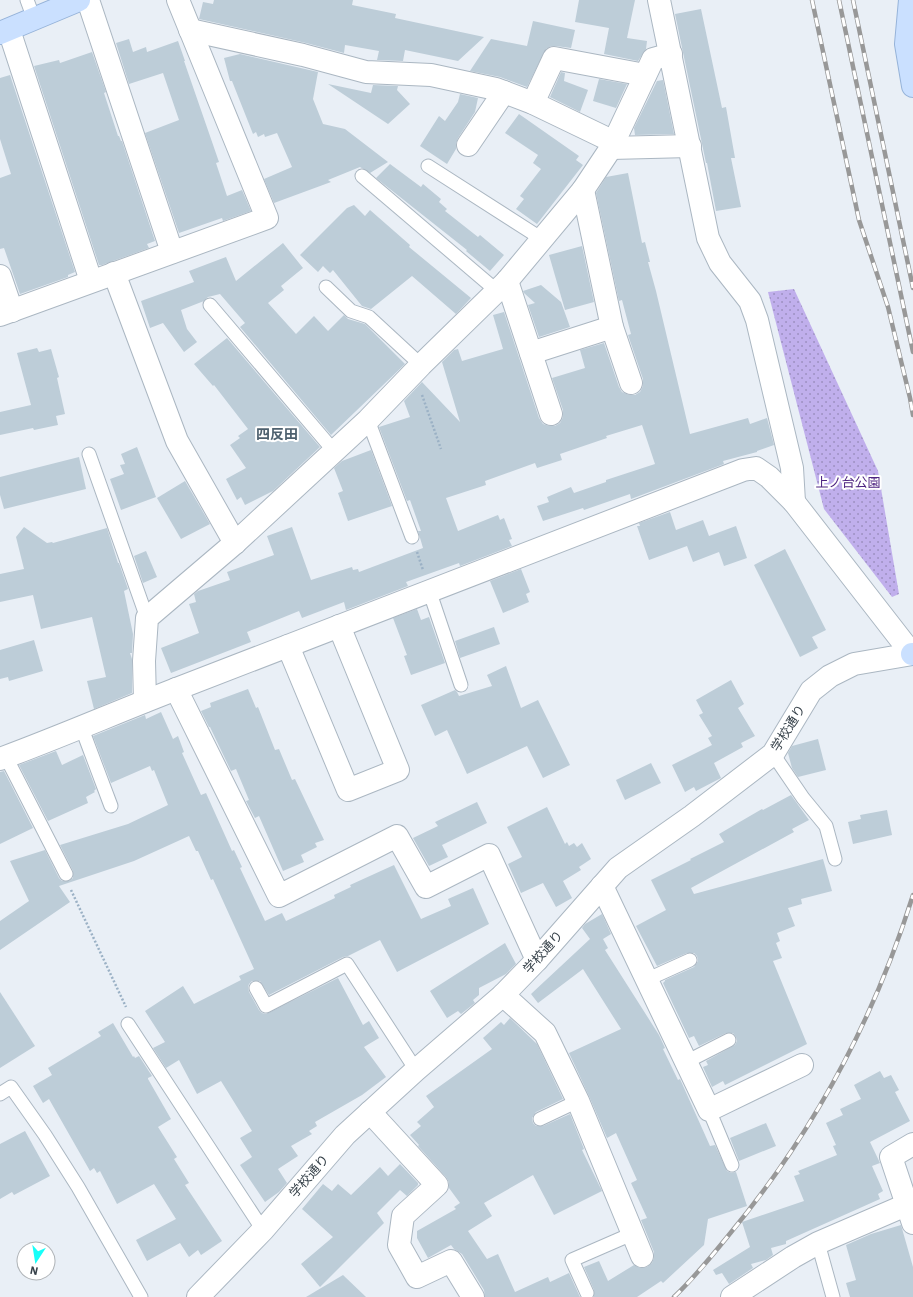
<svg xmlns="http://www.w3.org/2000/svg" width="913" height="1297" viewBox="0 0 913 1297" font-family="'IBM Plex Sans','Noto Sans JP',sans-serif">
  <style>
    .park { fill: url(#park-dots) }
    .building { fill: #bdcdd8 }
    .lines { fill: none; stroke-linecap: round; stroke-linejoin: round }
    .lane-casing { stroke: #abb7c2; stroke-width: 15 }
    .street-casing { stroke: #abb7c2; stroke-width: 24 }
    .secondary-casing { stroke: #96b3d9; stroke-width: 24 }
    .path { stroke: #9bb1c5; stroke-width: 2.5; stroke-dasharray: 2 2; stroke-linecap: butt }
    .lane { stroke: #fff; stroke-width: 13 }
    .street { stroke: #fff; stroke-width: 22 }
    .secondary { stroke: #cae0ff; stroke-width: 22 }
    .rail-casing { stroke: #989898; stroke-width: 4.5 }
    .rail { stroke: #fff; stroke-width: 3; stroke-dasharray: 9; stroke-linecap: butt }
    .labels { text-anchor: middle; dominant-baseline: central; stroke-width: 4; stroke-linejoin: round; paint-order: stroke }
    .park-label { font-size: 13px; fill: #4e2481; stroke: #fff }
    .street-label { font-size: 13px; fill: #37424a; stroke: #fff }
    .neighbourhood-label { font-size: 14px; font-weight: bold; fill: #4d606e; stroke: #fff }
  </style>
  <defs>
    <pattern id="park-dots" width="8" height="8" patternUnits="userSpaceOnUse"><rect width="8" height="8" fill="#c0afec"/><path d="M2 2h.1M6 6h.1" fill="none" stroke="#9d90c1" stroke-width="1.8" stroke-linecap="round"/></pattern>
  </defs>
  <rect width="100%" height="100%" fill="#e9eff6"/>
  <path class="park" d="M794,289L878,471L899,594L892,597L824,509L768,292Z"/>
  <g class="building">
    <path d="M214,0H353L352,5L396,14L395,18L484,37L458,61L405,50L403,61L377,60L379,51L345,45L344,53L306,43L199,19L203,2L213,4Z"/>
    <path d="M579,0H635L627,38L647,41L646,49L638,61L604,54L609,28L575,22Z"/>
    <path d="M701,9L722,108L726,107L735,158H731L741,207L716,211L707,163H706L675,14Z"/>
    <path d="M533,21L575,30L571,48L556,46H551L546,49L527,87L500,77L470,71L491,39L527,46Z"/>
    <path d="M129,39L133,52L146,47L147,52L178,41L185,61H184L219,162L216,163L227,196L242,190L251,211L223,221L222,218L179,233L145,133L179,120L163,73L129,84L116,43Z"/>
    <path d="M92,52L106,92L104,93L118,136H119L121,141H122L155,241L147,244L149,248L102,265H99L34,66L59,60L60,63Z"/>
    <path d="M240,54L318,72L313,99L323,124L345,129L388,162L370,173L360,167L328,180L331,182L274,203L264,179L292,167L277,133L265,137L264,134L258,137L256,132L253,134L232,81H230L224,58Z"/>
    <path d="M561,72L565,73L564,81L588,90L580,112L550,97Z"/>
    <path d="M10,75L75,272L68,275V277L20,294L4,248L0,249V178L11,174L0,139V78Z"/>
    <path d="M599,79L627,84L616,108L593,101Z"/>
    <path d="M663,80L674,134L635,135L634,128L657,81Z"/>
    <path d="M328,84L371,93L373,85L398,86L397,90L410,104L388,124Z"/>
    <path d="M460,94L478,98L475,112L458,138L456,144V149L447,164L420,146L439,116L445,121L458,102Z"/>
    <path d="M519,114L579,156L576,160L583,165L537,224L516,209L524,199L520,196L541,169L533,163L538,155L505,133Z"/>
    <path d="M390,164L421,187L423,184L441,199L439,202L447,209L445,211L478,237L480,235L504,255L490,271L466,251L467,250L376,178Z"/>
    <path d="M628,173L642,243L645,242L650,262H648L656,291L690,434L748,418L750,424L767,418L774,445L757,451V452L723,461L724,464L631,499L630,494L584,510L583,508L543,521L537,506L549,502L547,497L571,487L574,493L606,482V480L655,464L642,425L606,436L607,438L560,454L562,460L537,468L535,463L485,481L486,485L446,498L458,531L498,515L500,520L504,518L512,539L509,540L512,546L460,566L459,563L406,582L408,586L346,610L344,602L302,618L299,611L247,632L251,642L171,673L161,648L199,633L189,604L196,602L194,594L198,591L230,580L227,572L274,555L267,536L292,527L311,580L352,567L353,570L358,569L359,572L423,548L418,531H421L410,500L407,501L379,427L410,417L404,401L422,382L460,422L442,362L454,350L458,349L462,361L503,349L493,315L504,312L539,418L543,424L549,426H555L560,423L563,417V410L552,378L585,368L580,350L604,343L619,387L622,392L629,395H635L640,392L643,386V379L628,335L631,334L622,300L619,301L596,193L606,177Z"/>
    <path d="M354,205L365,216L370,210L410,245L409,247L471,298L456,314L412,276L371,309L362,306L333,270L330,273L323,266L318,272L300,255L347,208Z"/>
    <path d="M283,243L303,268L281,286L284,290L268,303L296,334L314,316L328,331L344,315L348,319L365,324L405,364L331,435L240,327L245,323L220,294L208,297L204,301L181,310L187,329L197,342L184,352L163,323L150,328L141,301L194,282L189,271L226,257L236,281Z"/>
    <path d="M582,246L594,302L565,310L549,255Z"/>
    <path d="M541,285L561,302L570,327L539,337L528,305L535,303L524,293L523,291Z"/>
    <path d="M227,338L320,447L273,491L245,505L241,497L237,500L226,479L246,468L230,445L240,438L238,436L248,429L214,385L213,386L194,364Z"/>
    <path d="M37,348L39,352L51,349L59,377L57,378L65,414L56,416L58,425L34,430L33,428L0,435V412L31,405L17,353Z"/>
    <path d="M137,447L156,497L121,510L110,479L124,474L120,465L125,464L121,454Z"/>
    <path d="M371,450L392,506L348,521L338,493L343,491L334,468L342,461Z"/>
    <path d="M79,457L86,489L4,509L0,495V477Z"/>
    <path d="M185,481L210,524L181,539L157,498Z"/>
    <path d="M670,512L676,530L703,520L709,536L736,526L747,558L724,566L719,552L693,562L687,546L649,560L637,526H640L639,523Z"/>
    <path d="M24,527L47,543L52,542L53,543L107,528L118,563H119L128,589L124,591L133,634L132,653H130L132,659V693L94,709L87,681L106,677L92,617L41,629L33,595L0,602V574L24,569L16,537Z"/>
    <path d="M785,549L826,630L812,637L818,648L800,657L754,565Z"/>
    <path d="M146,551L157,577L143,583L134,556Z"/>
    <path d="M521,569L530,592L526,594L529,602L503,613L490,581Z"/>
    <path d="M417,609L421,620L429,617L445,663L411,675L404,656L407,655L393,618Z"/>
    <path d="M494,627L500,644L460,658L455,641Z"/>
    <path d="M34,640L43,671L9,681L8,677L0,679V650Z"/>
    <path d="M506,666L521,708L538,700L570,765L543,778L527,746L467,774L447,730L435,736L421,705L455,690L457,692L459,696L492,686L487,675Z"/>
    <path d="M731,680L744,704L738,708L755,736L741,743L743,747L714,763L721,778L696,791L694,787L685,792L672,765L712,745L708,738L712,736L699,715L703,713L696,700Z"/>
    <path d="M248,689L256,708L258,707L275,750L279,749L292,780L295,779L324,840L315,843L317,847L301,855L304,862L283,871L259,816L255,818L246,801L249,800L236,769L231,771L210,727H209L201,711L211,707L210,703Z"/>
    <path d="M161,712L173,739L178,736L184,752L182,753L201,795L206,793L232,851L234,850L242,867L240,868L265,921L282,913L286,921L335,898L334,895L351,887L350,885L394,865L421,919L451,906L448,899L473,888L489,924L397,972L380,940L348,956L343,957L269,995L260,981H252L249,984L248,987L249,992L259,1010L262,1013L266,1014L338,978L363,1025L369,1021L379,1038L364,1047L386,1077L362,1095L315,1122L317,1126L309,1131L312,1134L291,1146L298,1156L278,1169L287,1183L279,1192L265,1202L240,1165L252,1157L240,1138L252,1131L221,1081L197,1094L179,1060L166,1068L153,1048L165,1042L145,1011L183,986L194,1004L241,980L239,976L254,969L213,879L211,880L198,851H196L189,836L134,861L59,886L70,902L0,950V921L29,901L10,861L45,850L59,878L62,881H69L73,878V871L60,845L128,824L168,805L154,770L152,771L150,766L111,783L93,736L145,715L146,719Z"/>
    <path d="M818,739L826,770L798,777L792,768L788,753L792,746Z"/>
    <path d="M56,751L62,765L83,755L96,789L94,791L95,792L86,797L88,803L48,821L19,765Z"/>
    <path d="M651,763L661,783L625,800L616,780Z"/>
    <path d="M4,771L33,828L0,844V772Z"/>
    <path d="M791,795L809,820L792,829L794,832L691,888L694,894L823,859L832,891L801,899L802,904L788,908L795,926L777,933L780,941L776,943L782,958L773,961L807,1044L725,1085L723,1081L712,1087L703,1067L708,1065L706,1061L735,1045L737,1041L736,1037L733,1033H726L699,1046L694,1036L689,1038L663,983L665,981V980L694,967L698,961L697,956L694,953H687L657,966L636,926L666,910L651,880L691,860L690,859L724,842L719,834L762,809L763,810Z"/>
    <path d="M477,802L487,823L442,845L448,857L429,866L413,838L438,826L435,822Z"/>
    <path d="M547,807L565,844L567,842L569,846L574,843L577,847L582,843L591,859L579,867L581,870L563,881L572,898L556,907L543,883L521,893L508,864L522,857L507,827Z"/>
    <path d="M887,810L892,835L853,844L848,822L861,819L860,815Z"/>
    <path d="M602,914L611,934L603,939L608,948L605,950L659,1035L665,1048L663,1049L678,1080L680,1079L710,1146L715,1145L727,1171L731,1173L736,1172L747,1206L708,1219L704,1245L663,1283L661,1281L637,1297H594V1290L584,1267L599,1261L608,1281L634,1265L640,1268L647,1267L652,1263L654,1258V1252L641,1220L647,1218L631,1183L637,1180L616,1133L607,1138L589,1096L569,1053L621,1029L583,969L538,1003L531,994L590,939L582,928L585,924Z"/>
    <path d="M505,943L516,964L506,974L479,988V995L473,1000L475,1003L461,1014L458,1011L447,1018L430,991Z"/>
    <path d="M0,992L35,1046L0,1068Z"/>
    <path d="M510,1018L537,1044L563,1099L536,1112L532,1118L533,1123L536,1126H543L570,1114L584,1149L582,1150L602,1191L554,1215L533,1175L484,1203L492,1216L468,1231L487,1259L498,1254L515,1292L548,1277L550,1282L569,1273L580,1297H485L484,1290L462,1254L454,1249L451,1245L428,1258L417,1238V1231L456,1209L454,1207L460,1203L449,1188V1182L446,1177L418,1146L419,1145L410,1135L421,1126L417,1122L434,1107L426,1096L492,1049L483,1038L501,1022L504,1025Z"/>
    <path d="M113,1023L133,1057L134,1056L135,1058L139,1056L152,1076L148,1078V1079L171,1119L158,1127L177,1157L174,1159L189,1183L185,1185L222,1241L201,1255L198,1250L189,1257L180,1243L147,1261L136,1240L176,1219L154,1184L117,1204L100,1171L97,1173L94,1168L90,1171L49,1099L43,1103L33,1086L52,1075L48,1068L101,1036L98,1032Z"/>
    <path d="M880,1071L884,1078L891,1075L899,1090L895,1092L910,1121L870,1142L880,1163L872,1166L883,1191L878,1194L880,1199L786,1241V1244L771,1248L773,1255L766,1260L751,1264L753,1268L729,1284L722,1273L716,1275L713,1270L750,1247L742,1222L804,1201L794,1176L800,1174L798,1171L837,1155L833,1146L836,1145L826,1123L843,1115L840,1109L861,1099L854,1085Z"/>
    <path d="M766,1123L776,1146L739,1161L730,1138Z"/>
    <path d="M25,1131L50,1176L14,1195L12,1192L0,1199V1144Z"/>
    <path d="M400,1164L418,1183V1185L407,1196L400,1190L377,1213L384,1223L320,1287L301,1264L333,1237L302,1209L323,1184L332,1191L338,1184L351,1195L380,1167L388,1176Z"/>
    <path d="M901,1225L913,1267V1297H850L846,1283L856,1280L846,1245L871,1234Z"/>
    <path d="M343,1275L366,1297H306Z"/>
  </g>
  <g class="lines">
    <defs>
      <g id="lane">
        <path d="M27,0L34,19"/>
        <path d="M428,166L542,239"/>
        <path d="M362,176L497,291"/>
        <path d="M326,287L351,311L369,317L421,365"/>
        <path d="M210,305L334,451"/>
        <path d="M368,420L412,537"/>
        <path d="M89,454L147,618"/>
        <path d="M429,590L461,685"/>
        <path d="M81,726L111,806"/>
        <path d="M773,754L803,798L826,826L835,859"/>
        <path d="M6,757L66,874"/>
        <path d="M646,980L690,960"/>
        <path d="M256,988L266,1006L347,964L416,1070"/>
        <path d="M128,1024L263,1230"/>
        <path d="M686,1062L729,1040"/>
        <path d="M0,1094L11,1087L45,1135L78,1187L141,1297"/>
        <path d="M709,1110L732,1165"/>
        <path d="M540,1119L578,1101"/>
        <path d="M818,1243L833,1297"/>
        <path d="M587,1293L572,1260L634,1233"/>
      </g>
      <g id="street">
        <path d="M88,0L172,252"/>
        <path d="M659,0L708,238L720,263L750,301L757,320L792,468L794,502"/>
        <path d="M9,30L91,281"/>
        <path d="M190,30L303,55L366,72L431,75L496,89L533,103L614,142"/>
        <path d="M533,103L554,58L645,75"/>
        <path d="M468,145L504,92"/>
        <path d="M611,148L690,146"/>
        <path d="M583,190L612,327L631,383"/>
        <path d="M114,273L177,441L235,543"/>
        <path d="M0,276L12,311"/>
        <path d="M507,281L551,414"/>
        <path d="M0,315L267,218L178,0"/>
        <path d="M531,353L612,327"/>
        <path d="M288,646L348,790L398,770L339,626"/>
        <path d="M176,689L279,896L397,836L426,887L489,855L537,960"/>
        <path d="M145,701L144,661L147,618L235,543L368,420L421,365L507,281L583,190L611,148L653,59L671,54"/>
        <path d="M0,759C60,737 119,711 179,688C367,615 555,542 743,470L756,468L769,477L794,502L912,654L854,664L830,676L811,691L773,754L692,816L618,868L537,960L503,995L416,1070L345,1135L263,1230L198,1297"/>
        <path d="M602,886L709,1110L802,1065"/>
        <path d="M503,995L545,1033L578,1101L642,1256"/>
        <path d="M370,1112L437,1185L403,1216L399,1245L417,1277L451,1261L473,1297"/>
        <path d="M913,1144L891,1157L913,1223"/>
        <path d="M732,1297L793,1257L818,1243L906,1205"/>
      </g>
      <g id="secondary">
        <path d="M910,0L906,44L913,86"/>
        <path d="M0,33L79,0"/>
        <path d="M912,654H913"/>
      </g>
    </defs>
    <use href="#lane" class="lane-casing"/>
    <use href="#street" class="street-casing"/>
    <use href="#secondary" class="secondary-casing"/>
    <g class="path">
      <path d="M422,395L441,449"/>
      <path d="M417,552L423,570"/>
      <path d="M71,890L126,1007"/>
    </g>
    <use href="#lane" class="lane"/>
    <use href="#street" class="street"/>
    <use href="#secondary" class="secondary"/>
    <defs>
      <g id="rail">
        <path d="M812,0L859,220L888,307L910,398L913,415"/>
        <path d="M839,0L913,352"/>
        <path d="M853,0L913,288"/>
        <path d="M674,1297C694,1278 711,1257 728,1236C812,1135 874,1020 913,895"/>
      </g>
    </defs>
    <use href="#rail" class="rail-casing"/>
    <use href="#rail" class="rail"/>
  </g>
  <g class="labels">
    <g class="park-label">
      <text x="848" y="482">上ノ台公園</text>
    </g>
    <g class="street-label">
      <text transform="translate(788 728) rotate(-58)">学校通り</text>
      <text transform="translate(543 952) rotate(-48)">学校通り</text>
      <text transform="translate(309 1176) rotate(-49)">学校通り</text>
    </g>
    <g class="neighbourhood-label">
      <text x="277" y="434">四反田</text>
    </g>
  </g>
  <g transform="translate(36 1261) rotate(192)"><circle r="19" fill="#ffffff" stroke="#afb3b7"/>
  <path d="M0-3L7 15L0 10L-7 15Z" fill="#17fff9"/>
  <text y="-6" font-size="11" font-weight="bold" text-anchor="middle" fill="#37424a">N</text>
  </g>
</svg>
